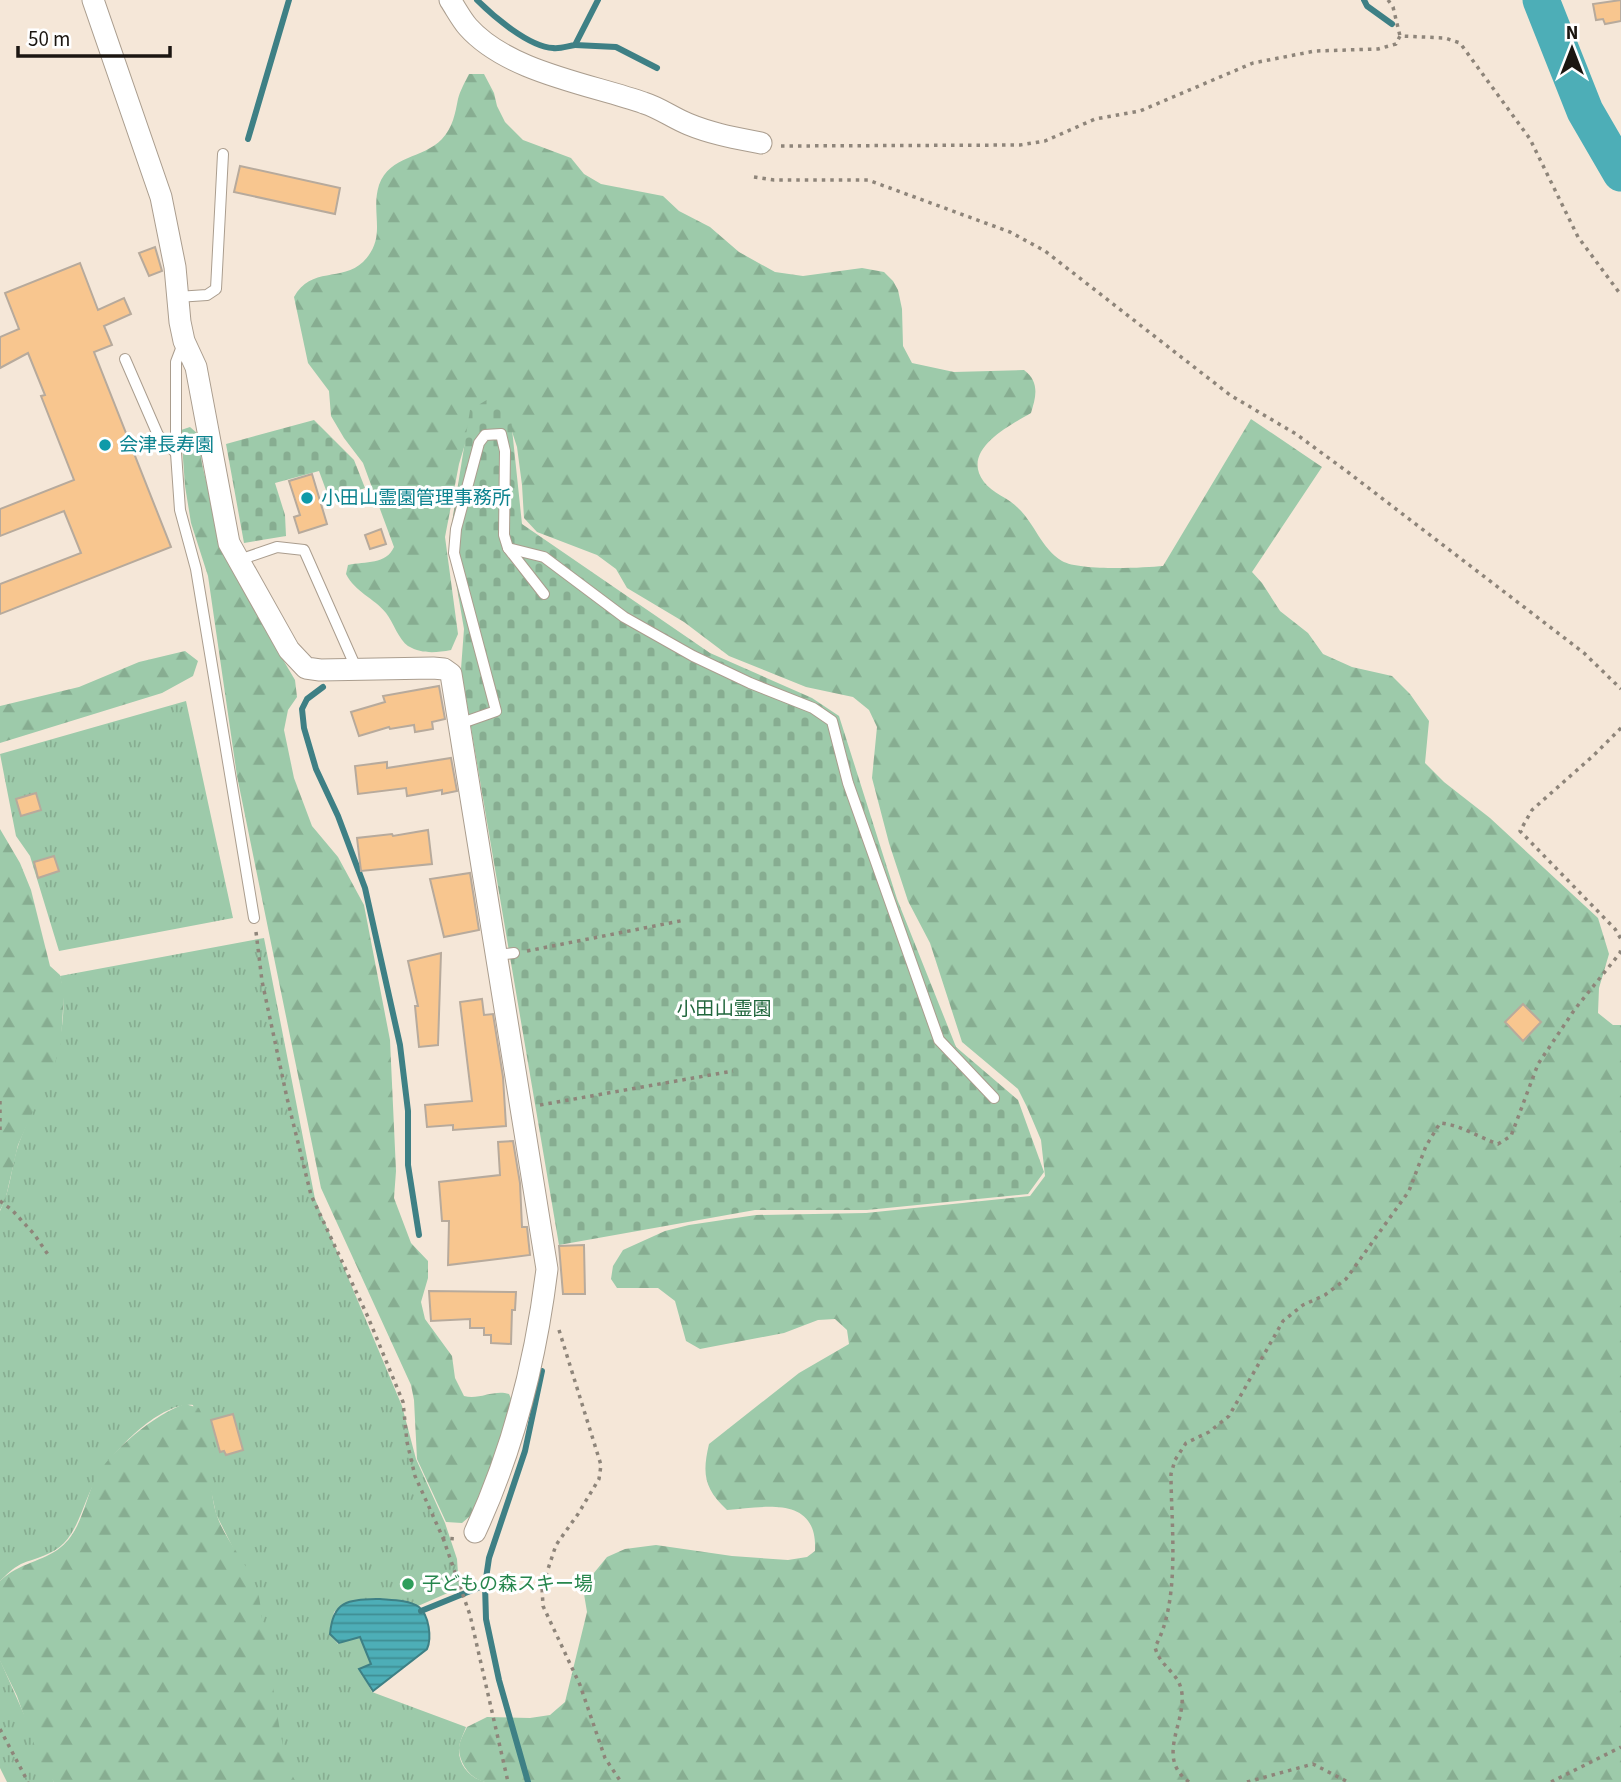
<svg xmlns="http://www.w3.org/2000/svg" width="1621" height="1782" viewBox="0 0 1621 1782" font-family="'Source Sans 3','Noto Sans JP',sans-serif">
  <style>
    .grass { fill: url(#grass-tufts) }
    .forest { fill: url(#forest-firs) }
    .cemetery { fill: url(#cemetery-stones) }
    .water { fill: url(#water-rules); stroke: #3e8085; stroke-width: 2 }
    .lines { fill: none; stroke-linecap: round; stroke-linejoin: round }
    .stream { stroke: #3e8085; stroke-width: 6 }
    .river { stroke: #4daeb7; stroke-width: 37 }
    .building { fill: #f8c68f; stroke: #b7aa9c; stroke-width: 2 }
    .lane-casing { stroke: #aa9d8e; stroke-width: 12 }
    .street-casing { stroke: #aa9d8e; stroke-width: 23 }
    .path { stroke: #8e857a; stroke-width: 3.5; stroke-dasharray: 3.5 5; stroke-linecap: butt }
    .lane { stroke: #fff; stroke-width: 10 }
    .street { stroke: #fff; stroke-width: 21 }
    .culture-dot { fill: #0f9aa8; stroke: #fff; stroke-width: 2.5 }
    .leisure-dot { fill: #2e9e5b; stroke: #fff; stroke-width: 2.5 }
    .labels { text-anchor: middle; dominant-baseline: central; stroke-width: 6; stroke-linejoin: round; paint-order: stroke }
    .culture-label { font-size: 19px; fill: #0d838f; stroke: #fff; text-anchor: start }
    .park-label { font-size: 19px; fill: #21673d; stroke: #fff }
    .leisure-label { font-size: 19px; fill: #27864d; stroke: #fff; text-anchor: start }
  </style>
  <defs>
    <pattern id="grass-tufts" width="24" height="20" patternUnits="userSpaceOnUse" patternTransform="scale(1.75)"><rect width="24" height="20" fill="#9dcaaa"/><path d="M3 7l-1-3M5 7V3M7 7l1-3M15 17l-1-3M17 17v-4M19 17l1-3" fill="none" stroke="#87ad91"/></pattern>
    <pattern id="forest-firs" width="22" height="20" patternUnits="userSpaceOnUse" patternTransform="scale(1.75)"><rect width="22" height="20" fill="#9dcaaa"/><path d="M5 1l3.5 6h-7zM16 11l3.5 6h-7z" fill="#87ad91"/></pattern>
    <pattern id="cemetery-stones" width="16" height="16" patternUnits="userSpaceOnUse" patternTransform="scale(1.75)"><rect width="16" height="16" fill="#9dcaaa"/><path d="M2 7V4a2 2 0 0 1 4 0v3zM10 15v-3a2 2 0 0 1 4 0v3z" fill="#87ad91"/></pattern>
    <pattern id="water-rules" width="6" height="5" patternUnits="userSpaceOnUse" patternTransform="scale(1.75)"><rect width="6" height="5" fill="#4daeb7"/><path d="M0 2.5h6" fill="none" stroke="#3f8d93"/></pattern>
  </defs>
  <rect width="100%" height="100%" fill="#f5e7d8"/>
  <g class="grass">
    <path d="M186,701L233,918L59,951L30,856L16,836L0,754Z"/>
    <path d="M264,938L315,1199L402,1406L416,1459L445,1523L457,1559L459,1588L418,1606C391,1599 357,1592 334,1612L330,1634L338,1644L360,1636L371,1664L360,1670L372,1692L466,1727C464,1733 459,1742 459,1749C458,1765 471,1779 486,1782H295L287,1769L278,1729L258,1598L216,1514L193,1405C160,1402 114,1450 98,1477C84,1498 81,1525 64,1543C53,1555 35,1558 21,1564C13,1568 6,1575 0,1581V1211C11,1190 11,1165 19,1143C41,1086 74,1040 60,976Z"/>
    <path d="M0,1660L54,1782H7L0,1768Z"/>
  </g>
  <g class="forest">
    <path d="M469,74H484L494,93L497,106L505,122L523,140L571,158L584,174L601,184L663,196L679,211L710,227L739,252L775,272L803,276L862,268L884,272L893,281L898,290L902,309L903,346L912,363L954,372L1024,370C1040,382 1036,397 1031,413C1009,426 960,450 984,482C992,493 1009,498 1018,508C1035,524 1041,548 1062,561C1079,571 1142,568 1163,566L1251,419L1322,467L1252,572L1262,583L1280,611L1308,633L1323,654L1352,667L1392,676L1410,694L1429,721L1425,763L1444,782L1490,818L1598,918L1609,954L1599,988L1598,1013L1613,1025H1621V1782H485C470,1779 459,1763 459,1748C459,1742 464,1733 467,1727L487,1717L530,1718L550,1715L565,1702L587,1612L584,1594L589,1579L607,1557L625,1549L656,1545L732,1556L788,1560L807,1557L815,1551C818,1495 765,1507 727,1510C704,1488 702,1474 709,1444L799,1373L849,1344L847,1330L835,1319L818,1320L784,1333L700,1349L686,1341L675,1301L658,1288H617L611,1279L613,1266L623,1250L665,1231L689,1225L756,1215L866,1213L1030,1196L1045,1176L1041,1140L1027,1107L1018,1089L962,1042L930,943L908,901L889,843L872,778L877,727L869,710L853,697L806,687L729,656L684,622L627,588L616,569L597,555L537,532L524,518L522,485L517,447L506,413L465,444L459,464L445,537L458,634L451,650C435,653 422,654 408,646C399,640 393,622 386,613C374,598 355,592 346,574L348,565C366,561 386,565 394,547L363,463L344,438L331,416L329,391L308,363L294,297C311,266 342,282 363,262C388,237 370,214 379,185C390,155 423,159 442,139C453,127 455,114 458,99C460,91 465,82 469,74Z"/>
    <path d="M190,427L198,434L202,464L217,526L265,629L295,680L297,697L288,710L284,730L294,778L312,826L338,857L364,905L390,1040L396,1171L394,1198L411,1243L428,1261V1278L421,1302L425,1319L452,1356L455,1378L464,1396C480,1400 494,1389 509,1394L513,1403L476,1511L462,1523L446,1522L417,1459L414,1400L411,1385L321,1188L237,776L208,576L191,523L185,486L181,430Z"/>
    <path d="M185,651L198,661L193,676L162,693L0,743V706L79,687L139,662Z"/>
    <path d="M0,829L20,863L31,890L50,966L60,975L64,992L61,1042L55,1063L18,1145L5,1201L0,1210Z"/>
    <path d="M185,1404L199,1408C216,1441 206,1478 216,1513C225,1542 249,1563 258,1593C261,1604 261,1615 263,1625C270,1661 274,1696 280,1731C284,1750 286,1766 296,1782H54L40,1761L17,1696L0,1661V1581C20,1562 43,1562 61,1547C81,1531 85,1501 95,1479C109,1452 156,1413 185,1404Z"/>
  </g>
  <g class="cemetery">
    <path d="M490,398L510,410L522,524L710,653L812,698L839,716L897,899L956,1047L1018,1100L1044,1172L1028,1194L867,1210H755L559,1245L461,669L464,629L449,541L470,410Z"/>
    <path d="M314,420L354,460L365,488L330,501L319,471L275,483L285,515L286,536L244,543L226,444Z"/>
  </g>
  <path class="water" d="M380,1599C391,1600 409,1600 419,1607C429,1615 432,1638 427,1649L373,1691L359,1669L371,1664L360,1637L339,1643L330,1634C333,1599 349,1600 380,1599Z"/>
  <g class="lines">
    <g class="stream">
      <path d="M477,0C493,16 529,47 553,48C560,49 568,46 575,45L598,0"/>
      <path d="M1364,0L1367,6L1392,24"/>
      <path d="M575,45L616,47L657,68"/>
      <path d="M248,139L289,0"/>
      <path d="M323,687L307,699L302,709L304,728L316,769L338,816L365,888L400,1045L408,1111V1165L419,1235"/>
      <path d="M421,1611L485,1585"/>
      <path d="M528,1782L499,1680L486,1619L485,1585L489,1558L525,1451L542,1371"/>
    </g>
    <path class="river" d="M1541,0L1585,111L1621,173"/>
  </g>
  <g class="building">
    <path d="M1621,0V21L1605,24L1603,19L1596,20L1593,4Z"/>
    <path d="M240,166L340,188L335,214L234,192Z"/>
    <path d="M155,247L162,271L149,276L139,253Z"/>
    <path d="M80,263L98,310L124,298L131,314L104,326L112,345L94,352L171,547L0,614V584L81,553L64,511L0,536V509L74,480L41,396L45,395L28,353L0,368V337L19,329L5,293Z"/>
    <path d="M312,474L327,524L299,533L294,517L300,515L289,481Z"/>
    <path d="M381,529L386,544L370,549L365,535Z"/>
    <path d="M439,686L445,719L432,722L433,729L415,732L414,725L390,729L389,727L359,736L351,712L385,702L383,696Z"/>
    <path d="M451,758L457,791L442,794V790L407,796L406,788L358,794L355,766L387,762V768Z"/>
    <path d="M36,793L41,810L21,816L16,799Z"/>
    <path d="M428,830L432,864L361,871L357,838L392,834L393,836Z"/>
    <path d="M54,856L59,871L38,878L34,862Z"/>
    <path d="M470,873L479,930L444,937L430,879Z"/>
    <path d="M441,953L438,1045L419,1047L415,1006H418L408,961Z"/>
    <path d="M482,999L484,1015L493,1014L503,1077L506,1126L453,1130V1125L427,1127L425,1105L472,1101L460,1002Z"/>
    <path d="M1523,1004L1541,1022L1523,1041L1505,1022Z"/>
    <path d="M513,1141L520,1183L522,1227H527L530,1255L448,1265L449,1221H442L439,1182L500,1175L498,1142Z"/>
    <path d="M584,1245L585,1294H563L559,1246Z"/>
    <path d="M429,1291L516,1292L515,1310H512L511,1344L491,1343V1335H484V1328H470V1319L431,1321Z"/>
    <path d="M233,1414L243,1450L226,1455L224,1451L220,1452L211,1420Z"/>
  </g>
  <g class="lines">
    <defs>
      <g id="lane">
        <path d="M177,297L207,295L216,289L223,154"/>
        <path d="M184,341L176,362V453L180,510L196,569L254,918"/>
        <path d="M125,359L158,435L176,453"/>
        <path d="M508,548L544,594"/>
        <path d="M239,560L277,547L304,550L357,670"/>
        <path d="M459,724L496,711L454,553L456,529L479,443L485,435L501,434L505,451L504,535L508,548L544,557L624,617L693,656L750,683L813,708L832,721L848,783L939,1040L994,1098"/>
        <path d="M497,955L514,953"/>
      </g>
      <g id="street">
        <path d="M93,0L161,197L175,267L180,322L184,341L196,367L229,543L289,650L306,668L320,670L433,668L444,669L451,674L547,1269C536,1359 513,1450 475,1532"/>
        <path d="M450,0C456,9 461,19 468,27C508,72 590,84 644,103C660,108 673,118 688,124C712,134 736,138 761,143"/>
      </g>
    </defs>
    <use href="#lane" class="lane-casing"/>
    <use href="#street" class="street-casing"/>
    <g class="path">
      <path d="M1388,0L1393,7L1400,36"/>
      <path d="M781,146L1020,145L1045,141L1095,119L1140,111L1253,63L1315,51L1378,49L1396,44L1400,36L1445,38L1460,43L1530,139L1578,237L1621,295"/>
      <path d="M754,177L774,180H868L1010,232L1045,251L1230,395L1296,434L1349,473L1584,653L1621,689"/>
      <path d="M1621,728L1594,755L1532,810L1520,831L1615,929L1621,939"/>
      <path d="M256,932L262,981L287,1098L311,1195L368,1317L403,1402L407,1442L415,1476L443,1538L458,1539"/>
      <path d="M527,951L685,920"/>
      <path d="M0,1101V1131"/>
      <path d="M540,1105L733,1071"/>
      <path d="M0,1201L12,1210L34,1234L49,1256"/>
      <path d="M559,1330L601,1465L599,1479L578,1514L556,1545L542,1587L543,1606L580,1685L605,1758L621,1782"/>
      <path d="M443,1538L470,1615L508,1782"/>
      <path d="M0,1729L28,1782"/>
      <path d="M1189,1782C1156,1758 1185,1725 1182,1694C1180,1672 1160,1668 1155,1647C1181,1601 1171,1526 1171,1474L1175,1460L1186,1443L1209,1432L1229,1416L1283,1321L1303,1305L1325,1295L1346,1279L1409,1191L1426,1146L1440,1123C1461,1125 1478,1137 1498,1144L1511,1136L1538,1064L1575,1009L1620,953L1621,949"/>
      <path d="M1247,1782L1313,1764L1348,1782"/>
      <path d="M1551,1782L1621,1747"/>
    </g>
    <use href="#lane" class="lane"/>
    <use href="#street" class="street"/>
  </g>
  <g class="culture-dot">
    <circle cx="105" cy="445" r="7"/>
    <circle cx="307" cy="498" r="7"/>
  </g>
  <circle class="leisure-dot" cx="408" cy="1584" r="7"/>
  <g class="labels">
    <g class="culture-label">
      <text x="119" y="445">会津長寿園</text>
      <text x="321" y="498">小田山霊園管理事務所</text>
    </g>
    <g class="park-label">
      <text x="724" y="1009">小田山霊園</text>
    </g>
    <g class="leisure-label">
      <text x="422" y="1584">子どもの森スキー場</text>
    </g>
  </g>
  <g transform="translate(1572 49)" stroke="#ffffff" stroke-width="5" paint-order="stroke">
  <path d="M0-5L12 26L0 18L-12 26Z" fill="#1b1611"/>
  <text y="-10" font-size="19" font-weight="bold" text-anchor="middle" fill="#1b1611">N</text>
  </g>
  <path d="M18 46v10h152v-10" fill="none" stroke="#1b1611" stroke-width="3.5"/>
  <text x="28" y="46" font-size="21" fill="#1b1611" stroke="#ffffff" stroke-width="5" paint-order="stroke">50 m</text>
</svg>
